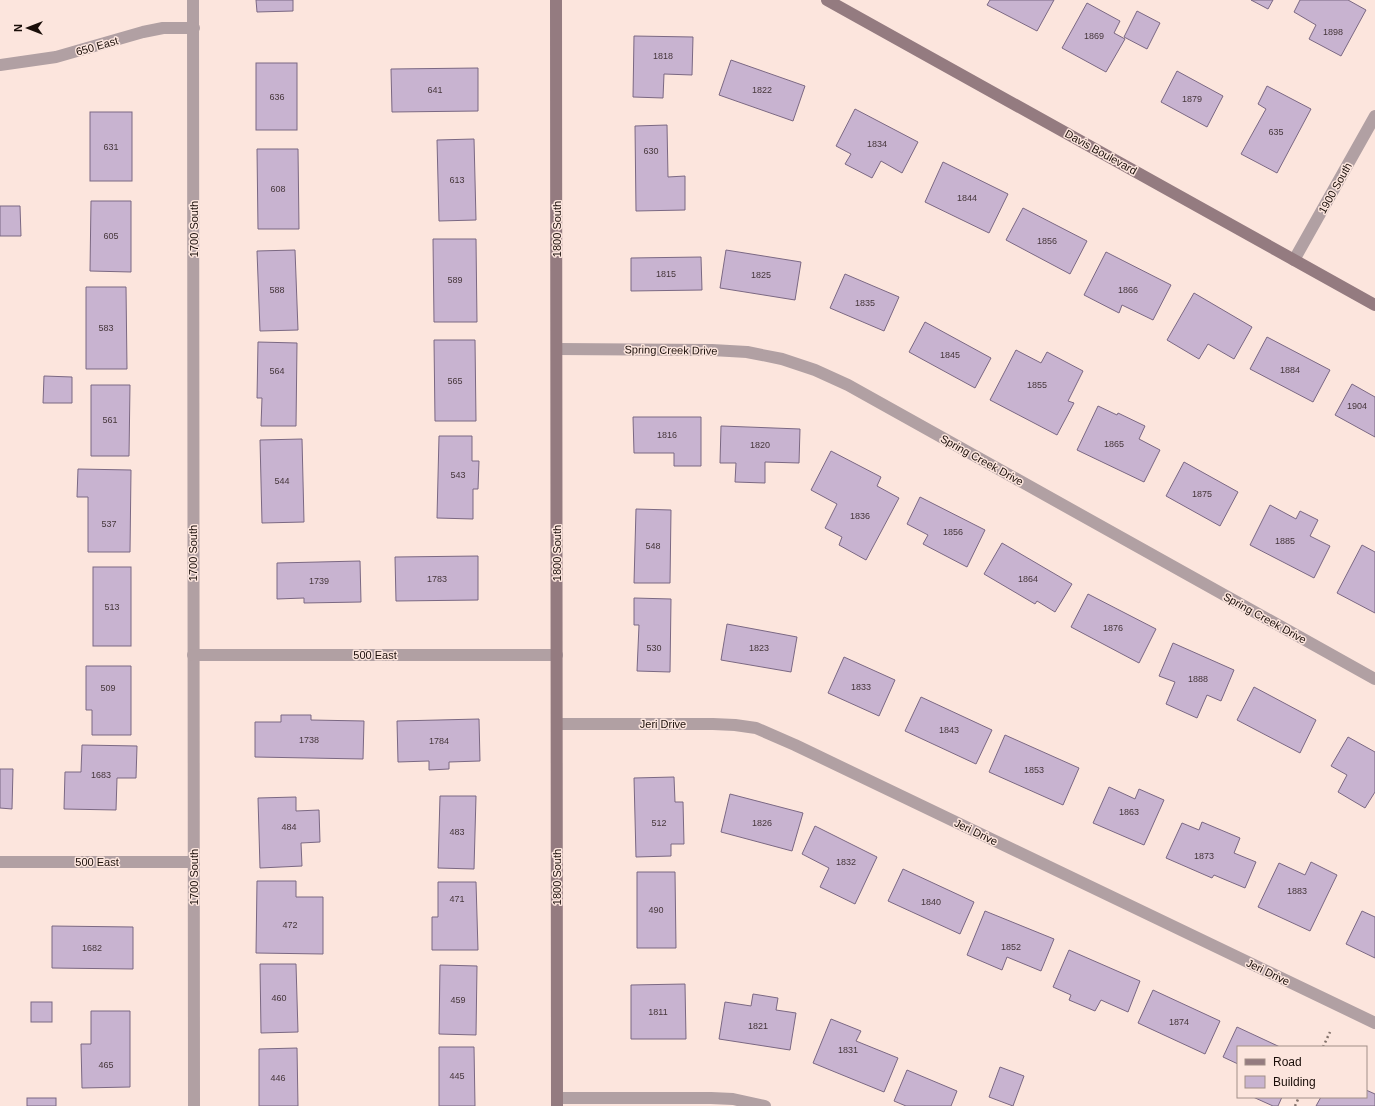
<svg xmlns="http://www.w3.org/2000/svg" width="1375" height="1106" viewBox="0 0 1375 1106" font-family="Arial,sans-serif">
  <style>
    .building { fill: #c8b3d0; stroke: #7b6883 }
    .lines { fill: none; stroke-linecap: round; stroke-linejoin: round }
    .path { stroke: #817069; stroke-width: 2.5; stroke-dasharray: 2 3; stroke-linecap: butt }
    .street { stroke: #b1a0a3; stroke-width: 12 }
    .secondary { stroke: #947b80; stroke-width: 12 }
    .labels { text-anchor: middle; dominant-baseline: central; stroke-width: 3; stroke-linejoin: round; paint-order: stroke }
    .number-label { font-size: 9px; fill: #46373b }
    .street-label { font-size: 11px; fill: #1a0e09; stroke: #fce5dd }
  </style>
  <rect width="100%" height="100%" fill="#fce5dd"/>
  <g class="building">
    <path d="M256,0H293V11L257,12Z"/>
    <path d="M990,0H1054L1037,31L987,5Z"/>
    <path d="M1251,0H1273L1268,9Z"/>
    <path d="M1300,0H1348L1366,10L1341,56L1309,39L1316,25L1294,12Z"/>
    <path d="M1087,3L1120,21L1114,33L1125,39L1106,72L1062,48Z"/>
    <path d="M1137,11L1160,23L1147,49L1124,37Z"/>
    <path d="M634,36L693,37L692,75L664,74L663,98L633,97Z"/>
    <path d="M731,60L805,86L793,121L719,95Z"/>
    <rect x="256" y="63" width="41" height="67"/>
    <path d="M478,68V111L392,112L391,69Z"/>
    <path d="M1177,71L1223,96L1207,127L1161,102Z"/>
    <path d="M1267,86L1311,109L1277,173L1241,154L1266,109L1258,104Z"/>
    <path d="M855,109L918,142L902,173L881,161L872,178L845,164L851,154L836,146Z"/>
    <rect x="90" y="112" width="42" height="69"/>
    <path d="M667,125L668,177L685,176V210L636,211L635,126Z"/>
    <path d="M474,139L476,220L439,221L437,140Z"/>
    <path d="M257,149H298L299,229H258Z"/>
    <path d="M943,162L1008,194L989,233L925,202Z"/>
    <path d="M91,201H131V272L90,271Z"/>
    <path d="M0,206H20L21,236H0Z"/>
    <path d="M1023,208L1087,241L1070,274L1006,240Z"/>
    <path d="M433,239H476L477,322H434Z"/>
    <path d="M295,250L298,330L260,331L257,251Z"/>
    <path d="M726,250L801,262L795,300L720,288Z"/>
    <path d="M1106,252L1171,285L1153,320L1122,305L1119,313L1084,295Z"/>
    <path d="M701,257L702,290L631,291V258Z"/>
    <path d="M845,274L899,297L884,331L830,308Z"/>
    <path d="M86,287H126L127,369H86Z"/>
    <path d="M1194,293L1252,327L1234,359L1208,344L1199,359L1167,340Z"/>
    <path d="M925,322L991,358L975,388L909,352Z"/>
    <path d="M1267,337L1330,370L1313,402L1250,369Z"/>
    <path d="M434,340H475L476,421H435Z"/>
    <path d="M258,342L297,343L296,426H261L262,398H257Z"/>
    <path d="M1016,350L1041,363L1047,352L1083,371L1068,401L1074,403L1057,435L990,400Z"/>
    <path d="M44,376L72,377V403H43Z"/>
    <path d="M1352,384L1375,397V437L1335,415Z"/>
    <path d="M91,385H130L129,456H91Z"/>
    <path d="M1098,406L1117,415L1118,413L1145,426L1139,439L1160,450L1144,482L1077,450Z"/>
    <path d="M633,417H701V466H674V453H634Z"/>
    <path d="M721,426L800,429L799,463L765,462V483L735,482L736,463H720Z"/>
    <path d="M439,436H472V461H479L478,489H473V519L437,518Z"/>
    <path d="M302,439L304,522L262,523L260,440Z"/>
    <path d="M831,451L881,477L877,486L899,498L866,560L839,545L842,537L825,528L837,504L811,490Z"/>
    <path d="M1184,462L1238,492L1220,526L1166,496Z"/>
    <path d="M78,469L131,470L130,552H88V497H77Z"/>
    <path d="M920,497L985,530L967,567L923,544L928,535L907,524Z"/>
    <path d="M1270,505L1296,519L1300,511L1318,520L1310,536L1330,546L1314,578L1250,545Z"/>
    <path d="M636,509L671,510L670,583H634Z"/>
    <path d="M1002,543L1072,584L1055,612L1037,601L1035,604L984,574Z"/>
    <path d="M1362,545L1375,552V613L1337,593Z"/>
    <path d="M478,556V600L396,601L395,557Z"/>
    <path d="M360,561L361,602L304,603V598L277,599V563Z"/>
    <rect x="93" y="567" width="38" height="79"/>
    <path d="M1088,594L1156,629L1139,663L1071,627Z"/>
    <path d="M634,598L671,599L670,672L637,671L639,625H634Z"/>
    <path d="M727,624L797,637L791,672L721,660Z"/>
    <path d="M1173,643L1234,670L1221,701L1207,695L1197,718L1166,704L1175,682L1159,676Z"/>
    <path d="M844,657L895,680L879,716L828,693Z"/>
    <path d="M86,666H131V735H92V710H86Z"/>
    <path d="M1254,687L1316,720L1300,753L1237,720Z"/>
    <path d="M921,697L992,730L976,764L905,731Z"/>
    <path d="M281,715H311V720L364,721L363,759L255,757V722H281Z"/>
    <path d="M479,719L480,761L449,762V769L429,770V761L398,762L397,721Z"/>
    <path d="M1005,735L1079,768L1063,805L989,772Z"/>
    <path d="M1348,737L1375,752V792L1365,808L1338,792L1347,775L1331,766Z"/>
    <path d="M82,745L137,746L136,778H117L116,810L64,809L65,772H81Z"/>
    <path d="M0,769H13L12,809L0,808Z"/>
    <path d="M674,777L675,802H683L684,844H671V856L636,857L634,778Z"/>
    <path d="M1109,787L1135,799L1139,789L1164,800L1144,845L1093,823Z"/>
    <path d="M730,794L803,813L792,851L721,832Z"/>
    <path d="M440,796H476L474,869L438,868Z"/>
    <path d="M296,797V811L319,810L320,842L301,843L302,866L260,868L258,798Z"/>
    <path d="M1202,822L1240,838L1234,853L1256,862L1245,888L1214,875L1212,878L1166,858L1182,823L1199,830Z"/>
    <path d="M815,826L877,857L855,904L820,887L829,868L802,854Z"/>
    <path d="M1311,862L1337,875L1310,931L1258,907L1279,863L1305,875Z"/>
    <path d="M903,869L974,902L960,934L888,901Z"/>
    <path d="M637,872H675L676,948H637Z"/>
    <path d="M257,881H296V897H323V954L256,953Z"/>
    <path d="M438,882H476L478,950H432V917H438Z"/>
    <path d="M985,911L1054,939L1041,971L1007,957L1002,970L967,955Z"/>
    <path d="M1362,911L1375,917V958L1346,944Z"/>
    <path d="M52,926L133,927V969L52,968Z"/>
    <path d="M1069,950L1140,981L1128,1012L1101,1000L1095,1011L1069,1000L1071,995L1053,987Z"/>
    <path d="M260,964H296L298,1032L261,1033Z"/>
    <path d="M440,965L477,966L476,1035L439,1034Z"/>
    <path d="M685,984L686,1039H631V985Z"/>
    <path d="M1153,990L1220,1021L1205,1054L1138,1023Z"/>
    <path d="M753,994L778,998L776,1010L796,1013L790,1050L719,1039L725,1002L751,1006Z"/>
    <rect x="31" y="1002" width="21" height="20"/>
    <path d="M91,1011H130V1087L82,1088L81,1044H91Z"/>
    <path d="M831,1019L861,1031L856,1041L898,1058L884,1092L813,1063Z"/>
    <path d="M1237,1027L1280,1047H1238V1064L1223,1057Z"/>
    <path d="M439,1047H474L475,1106H439Z"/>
    <path d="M297,1048L298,1106H259V1049Z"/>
    <path d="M1000,1067L1024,1076L1013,1106L989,1097Z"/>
    <path d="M907,1070L957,1091L951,1106H906L894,1101Z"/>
    <path d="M1366,1090L1375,1094V1106H1316L1321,1097H1366Z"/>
    <path d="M1253,1097H1282L1278,1106H1273Z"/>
    <rect x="27" y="1098" width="29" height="8"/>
  </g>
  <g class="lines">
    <g class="path">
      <path d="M1323,1047L1330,1032"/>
      <path d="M1295,1106L1299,1097"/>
    </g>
    <g class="street">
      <path d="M193,0L194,1106"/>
      <path d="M0,65L56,57L143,32L163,28H194"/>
      <path d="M1294,260L1375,116"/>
      <path d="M557,349L712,350L747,352L782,359L815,370L848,385L1375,679"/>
      <path d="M193,655H557"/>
      <path d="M557,724H713L735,725L756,728L795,745L1375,1023"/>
      <path d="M0,862H194"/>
      <path d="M557,1098H711L733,1099L765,1106"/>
    </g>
    <g class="secondary">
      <path d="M556,0L557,1106"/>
      <path d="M827,0L1375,305"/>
    </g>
  </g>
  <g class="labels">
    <g class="number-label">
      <text x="1333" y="32">1898</text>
      <text x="1094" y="36">1869</text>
      <text x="663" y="56">1818</text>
      <text x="435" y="90">641</text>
      <text x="762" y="90">1822</text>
      <text x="277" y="97">636</text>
      <text x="1192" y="99">1879</text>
      <text x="1276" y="132">635</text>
      <text x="877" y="144">1834</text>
      <text x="111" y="147">631</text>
      <text x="651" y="151">630</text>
      <text x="457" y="180">613</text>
      <text x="278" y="189">608</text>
      <text x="967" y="198">1844</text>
      <text x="111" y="236">605</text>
      <text x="1047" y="241">1856</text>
      <text x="666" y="274">1815</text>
      <text x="761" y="275">1825</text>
      <text x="455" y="280">589</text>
      <text x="277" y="290">588</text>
      <text x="1128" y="290">1866</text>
      <text x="865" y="303">1835</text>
      <text x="106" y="328">583</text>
      <text x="950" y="355">1845</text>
      <text x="1290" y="370">1884</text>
      <text x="277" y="371">564</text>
      <text x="455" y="381">565</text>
      <text x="1037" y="385">1855</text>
      <text x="1357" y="406">1904</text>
      <text x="110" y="420">561</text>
      <text x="667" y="435">1816</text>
      <text x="1114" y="444">1865</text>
      <text x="760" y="445">1820</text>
      <text x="458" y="475">543</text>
      <text x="282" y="481">544</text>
      <text x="1202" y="494">1875</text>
      <text x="860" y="516">1836</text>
      <text x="109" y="524">537</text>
      <text x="953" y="532">1856</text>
      <text x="1285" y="541">1885</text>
      <text x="653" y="546">548</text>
      <text x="437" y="579">1783</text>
      <text x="1028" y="579">1864</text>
      <text x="319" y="581">1739</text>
      <text x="112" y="607">513</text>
      <text x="1113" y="628">1876</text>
      <text x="654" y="648">530</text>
      <text x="759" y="648">1823</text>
      <text x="1198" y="679">1888</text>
      <text x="861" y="687">1833</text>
      <text x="108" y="688">509</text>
      <text x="949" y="730">1843</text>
      <text x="309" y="740">1738</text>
      <text x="439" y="741">1784</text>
      <text x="1034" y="770">1853</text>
      <text x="101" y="775">1683</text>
      <text x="1129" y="812">1863</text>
      <text x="659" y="823">512</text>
      <text x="762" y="823">1826</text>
      <text x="289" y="827">484</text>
      <text x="457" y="832">483</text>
      <text x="1204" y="856">1873</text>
      <text x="846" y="862">1832</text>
      <text x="1297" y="891">1883</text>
      <text x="457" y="899">471</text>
      <text x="931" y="902">1840</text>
      <text x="656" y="910">490</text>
      <text x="290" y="925">472</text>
      <text x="1011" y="947">1852</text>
      <text x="92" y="948">1682</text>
      <text x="279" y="998">460</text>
      <text x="458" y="1000">459</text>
      <text x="658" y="1012">1811</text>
      <text x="1179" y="1022">1874</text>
      <text x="758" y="1026">1821</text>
      <text x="848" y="1050">1831</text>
      <text x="106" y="1065">465</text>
      <text x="457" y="1076">445</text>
      <text x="278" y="1078">446</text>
    </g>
    <g class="street-label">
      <text transform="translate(97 46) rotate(-16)">650 East</text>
      <text transform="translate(1101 152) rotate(29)">Davis Boulevard</text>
      <text transform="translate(1335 188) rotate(-61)">1900 South</text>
      <text transform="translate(194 229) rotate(-90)">1700 South</text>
      <text transform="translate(557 229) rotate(-90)">1800 South</text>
      <text transform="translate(671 350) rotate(1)">Spring Creek Drive</text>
      <text transform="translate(982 460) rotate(29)">Spring Creek Drive</text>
      <text transform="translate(193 553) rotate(-90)">1700 South</text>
      <text transform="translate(557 553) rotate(-90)">1800 South</text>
      <text transform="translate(1265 618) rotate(29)">Spring Creek Drive</text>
      <text x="375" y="655">500 East</text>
      <text x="663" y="724">Jeri Drive</text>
      <text transform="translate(976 832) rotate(26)">Jeri Drive</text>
      <text x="97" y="862">500 East</text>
      <text transform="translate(194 877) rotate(-90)">1700 South</text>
      <text transform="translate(557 877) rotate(-90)">1800 South</text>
      <text transform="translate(1268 972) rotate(26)">Jeri Drive</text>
    </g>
  </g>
  <rect x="1237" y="1046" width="130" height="52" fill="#fce5dd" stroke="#a28f88"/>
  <rect x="1245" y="1059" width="20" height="6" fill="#947b80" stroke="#a28f88"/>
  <text x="1273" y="1066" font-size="12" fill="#1a0e09">Road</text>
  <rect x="1245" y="1076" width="20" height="12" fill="#c8b3d0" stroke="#a28f88"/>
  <text x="1273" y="1086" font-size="12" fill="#1a0e09">Building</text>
  <g transform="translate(28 28) rotate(270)" stroke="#fce5dd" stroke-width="3" paint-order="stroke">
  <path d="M0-3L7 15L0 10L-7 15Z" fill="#1a0e09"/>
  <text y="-6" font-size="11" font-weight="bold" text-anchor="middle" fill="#1a0e09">N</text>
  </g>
</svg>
